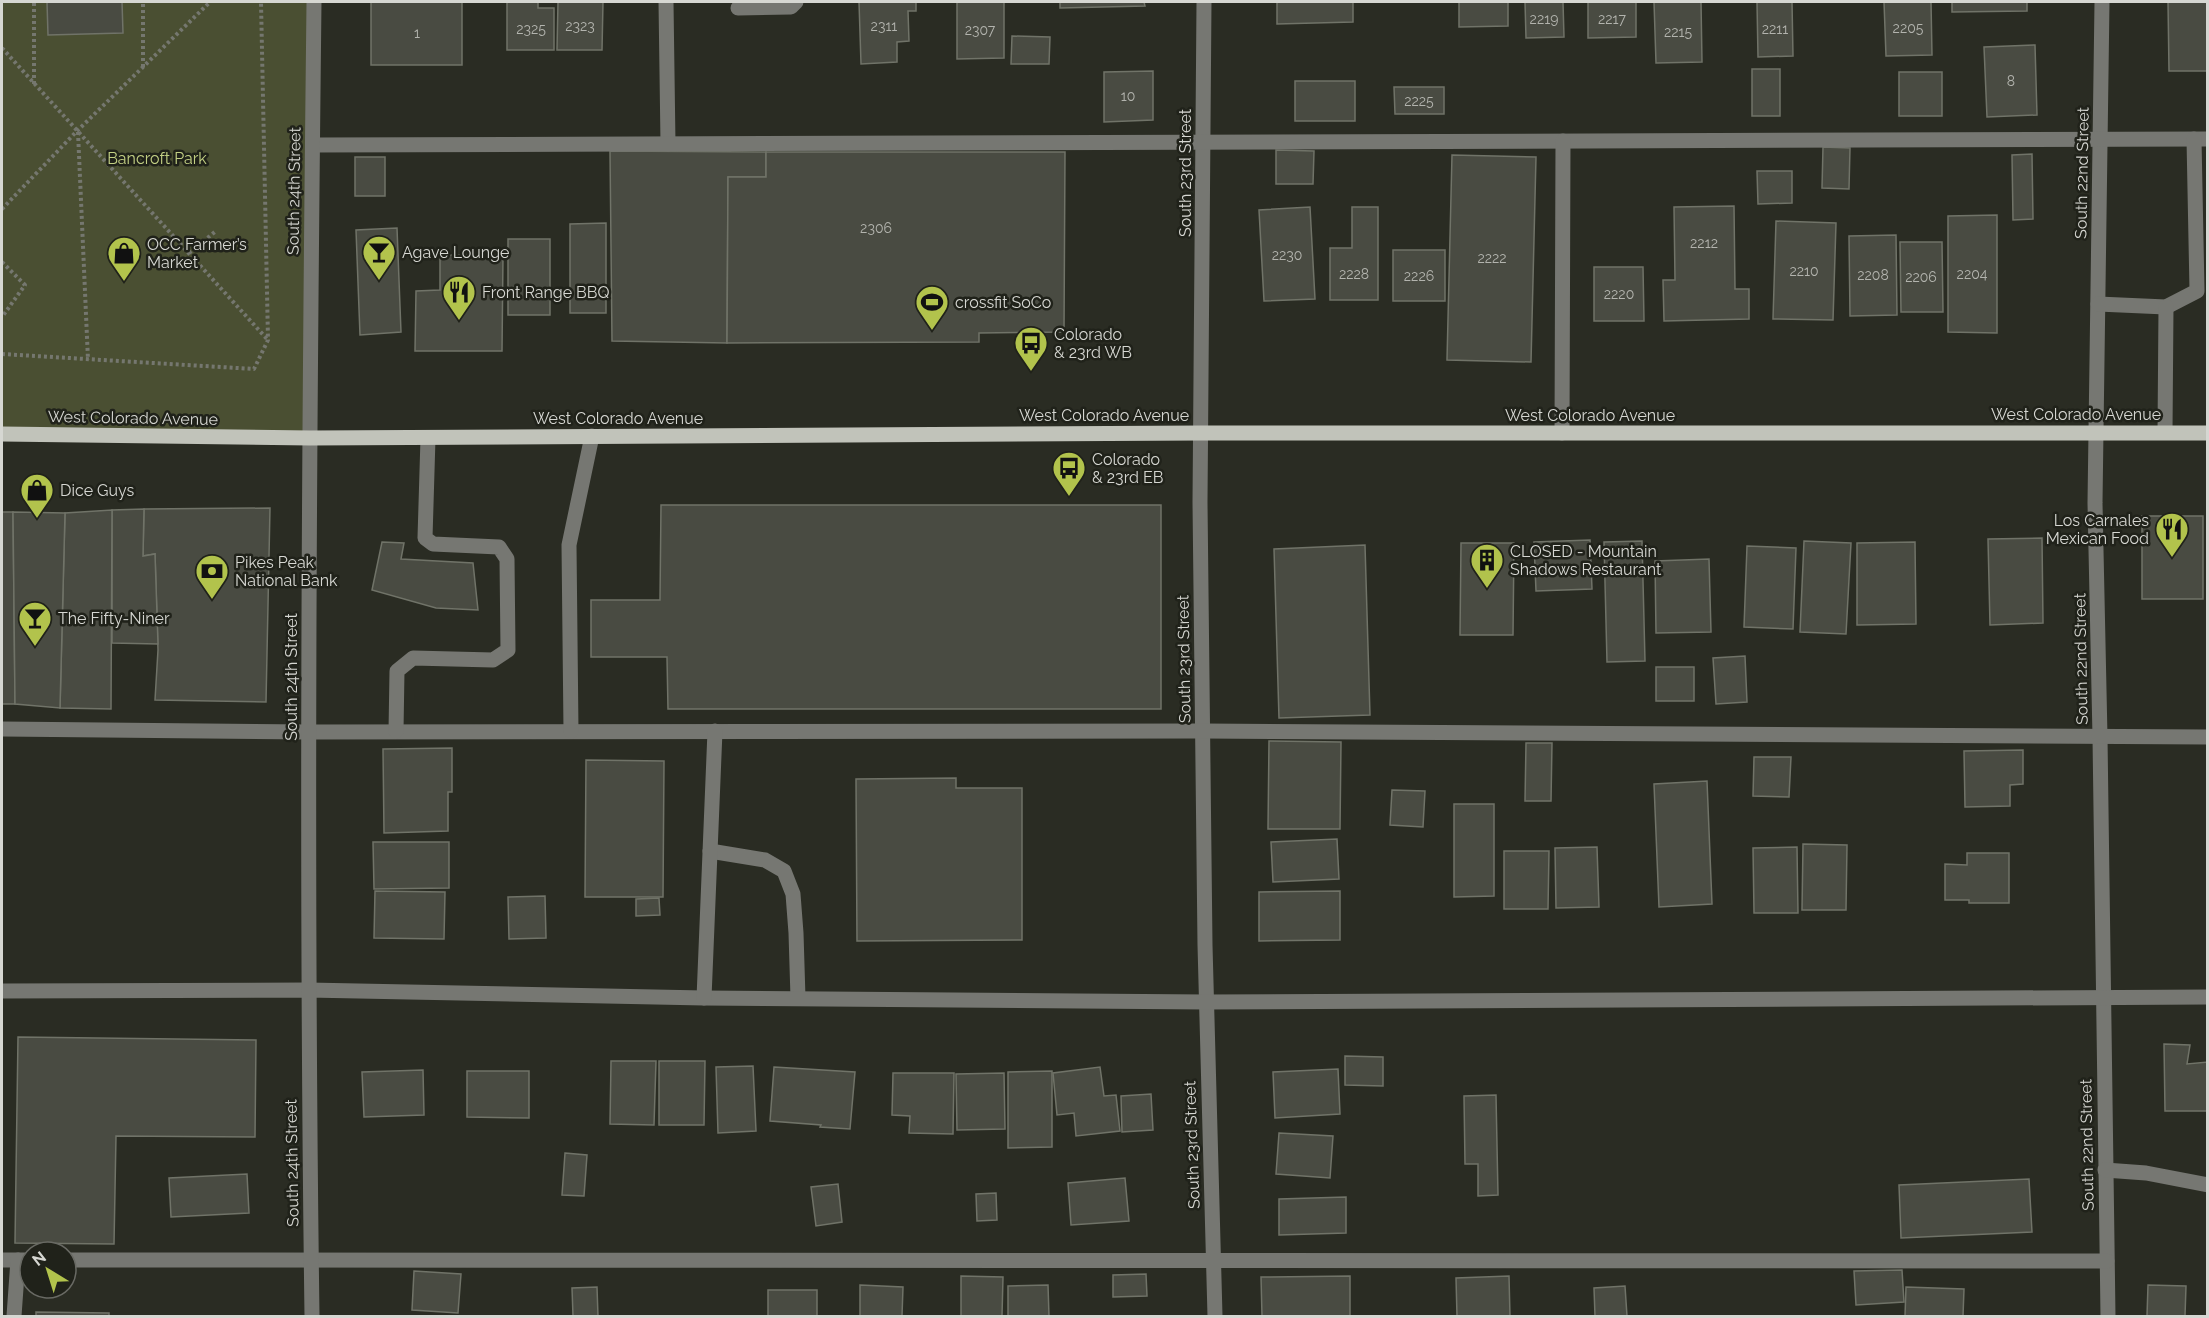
<svg xmlns="http://www.w3.org/2000/svg" width="2209" height="1318" viewBox="0 0 2209 1318" font-family="Raleway,sans-serif">
  <style>
    .green { fill: #4a4f32 }
    .building { fill: #494b42; stroke: #707368; stroke-width: 1.5 }
    .lines { fill: none; stroke-linecap: round; stroke-linejoin: round }
    .path { stroke: #75776f; stroke-width: 4; stroke-dasharray: 3 3; stroke-linecap: butt }
    .minor { stroke: #767772; stroke-width: 15 }
    .major { stroke: #c1c3ba; stroke-width: 15 }
    .labels { text-anchor: middle; dominant-baseline: central; stroke-width: 5; stroke-linejoin: round; paint-order: stroke }
    .number-label { font-size: 14px; fill: #b3b4ae }
    .park-label { font-size: 16px; fill: #c3d084; stroke: #20221a }
    .street-label { font-size: 16px; fill: #d6d7d2; stroke: #20221a }
    .poi-label { font-size: 16px; fill: #d6d7d2; stroke: #20221a; text-anchor: start }
  </style>
  <rect width="100%" height="100%" fill="#2a2c23"/>
  <path class="green" d="M2,2H314L310,438L2,434Z"/>
  <g class="building">
    <path d="M47,2H122L123,33L48,35Z"/>
    <rect x="371" y="2" width="91" height="63"/>
    <path d="M507,2H538V8H554V50H507Z"/>
    <path d="M558,2H603L602,50H557Z"/>
    <path d="M859,2H916V11H908L909,41L897,42V62L861,64Z"/>
    <path d="M957,2H1004V58L957,59Z"/>
    <path d="M1060,2H1144L1145,6L1060,8Z"/>
    <path d="M1277,2H1353V22L1277,24Z"/>
    <path d="M1459,2H1508V26L1459,27Z"/>
    <path d="M1525,2H1563L1564,37L1526,38Z"/>
    <path d="M1588,2H1636V37L1588,38Z"/>
    <path d="M1654,2H1701L1702,62L1656,63Z"/>
    <path d="M1757,2H1792L1793,56L1758,57Z"/>
    <path d="M1884,2H1931L1932,55L1886,56Z"/>
    <path d="M1952,2H2027V11L1952,12Z"/>
    <path d="M2168,2H2208V71H2169Z"/>
    <path d="M1012,36L1050,37L1049,64H1011Z"/>
    <path d="M2035,45L2037,115L1987,117L1984,47Z"/>
    <rect x="1752" y="69" width="28" height="47"/>
    <path d="M1153,71V120L1104,122V72Z"/>
    <rect x="1899" y="72" width="43" height="44"/>
    <rect x="1295" y="81" width="60" height="40"/>
    <path d="M1394,87H1444V114H1395Z"/>
    <path d="M1823,147L1850,148L1849,189L1822,188Z"/>
    <path d="M1276,150L1314,151L1313,184H1276Z"/>
    <path d="M610,151L766,152V177H728L727,343L612,341Z"/>
    <path d="M766,152H1065L1064,332L979,333V342L727,343L728,177H766Z"/>
    <path d="M2032,154L2033,219L2013,220L2012,155Z"/>
    <path d="M1452,155L1536,157L1531,362L1447,360Z"/>
    <rect x="355" y="157" width="30" height="39"/>
    <path d="M1757,171H1792V203L1758,204Z"/>
    <path d="M1734,206L1735,289H1749V319L1664,321L1663,280H1675L1674,207Z"/>
    <path d="M1310,207L1315,299L1264,301L1259,210Z"/>
    <path d="M1352,207H1378V300H1330V248H1352Z"/>
    <path d="M1997,215V333L1948,332V216Z"/>
    <path d="M1776,221L1836,223L1833,320L1773,319Z"/>
    <path d="M606,223V313H570V224Z"/>
    <path d="M397,228L401,332L360,335L356,230Z"/>
    <path d="M1896,235L1897,315L1850,316L1849,236Z"/>
    <rect x="508" y="239" width="42" height="76"/>
    <path d="M1900,242H1942L1943,312H1901Z"/>
    <rect x="1393" y="250" width="52" height="51"/>
    <path d="M440,255H503L502,351H415L416,291L440,290Z"/>
    <path d="M1594,267H1643L1644,321H1594Z"/>
    <path d="M661,505H1161V709H668L667,657H591V600H660Z"/>
    <path d="M270,508L266,702L155,700L158,650L155,554L143,556L144,509Z"/>
    <path d="M144,509L143,556L155,554L158,644L112,643V510Z"/>
    <path d="M112,510L111,709L60,708L65,513Z"/>
    <path d="M2,512H13L15,704H2Z"/>
    <path d="M13,512L65,513L60,708L15,704Z"/>
    <rect x="2142" y="516" width="61" height="83"/>
    <path d="M2042,538L2043,623L1990,625L1988,539Z"/>
    <path d="M1590,540L1592,589L1536,591L1534,542Z"/>
    <path d="M1642,541L1645,661L1607,662L1604,542Z"/>
    <path d="M1804,541L1851,543L1846,634L1800,632Z"/>
    <path d="M382,542L404,543L401,559L473,563L478,610L436,608L372,590Z"/>
    <path d="M1915,542L1916,624L1857,625V543Z"/>
    <path d="M1461,543H1514L1513,635H1460Z"/>
    <path d="M1365,545L1370,715L1279,718L1274,549Z"/>
    <path d="M1747,546L1796,548L1793,629L1744,627Z"/>
    <path d="M1709,559L1711,632L1656,633L1655,561Z"/>
    <path d="M1745,656L1747,702L1716,704L1713,658Z"/>
    <rect x="1656" y="667" width="38" height="34"/>
    <path d="M1269,741L1341,742L1340,829H1268Z"/>
    <path d="M1526,743H1552L1551,801H1525Z"/>
    <path d="M452,748V792H448V831L384,833L383,749Z"/>
    <path d="M2023,750V784L2010,785V806L1965,807L1964,751Z"/>
    <path d="M1754,757H1791L1789,797L1753,796Z"/>
    <path d="M586,760L664,761L663,897H585Z"/>
    <path d="M956,778V788H1022V940L857,941L856,779Z"/>
    <path d="M1707,781L1712,904L1659,907L1654,784Z"/>
    <path d="M1392,790L1425,791L1423,827L1390,825Z"/>
    <path d="M1454,804H1494V896L1454,897Z"/>
    <path d="M1337,839L1339,879L1273,882L1271,842Z"/>
    <path d="M373,842H449V888L374,889Z"/>
    <path d="M1803,844L1847,845L1846,910H1802Z"/>
    <path d="M1597,847L1599,907L1556,908L1555,848Z"/>
    <path d="M1797,847L1798,913H1754L1753,848Z"/>
    <path d="M1504,851H1549L1548,909H1504Z"/>
    <path d="M1967,853H2009V903H1969V900H1945V864L1967,865Z"/>
    <path d="M375,891L445,892L444,939L374,938Z"/>
    <path d="M1340,891V940L1259,941V892Z"/>
    <path d="M545,896L546,938L509,939L508,897Z"/>
    <path d="M659,898L660,915L636,916V899Z"/>
    <path d="M18,1037L256,1040L255,1137L116,1136L114,1244L15,1243Z"/>
    <path d="M2164,1044L2190,1045L2187,1064L2208,1062V1111H2165Z"/>
    <path d="M1345,1056L1383,1057V1086L1345,1085Z"/>
    <path d="M611,1061H656L654,1125L610,1124Z"/>
    <path d="M659,1061H705L704,1125H659Z"/>
    <path d="M753,1066L756,1131L718,1133L716,1067Z"/>
    <path d="M774,1067L855,1072L850,1129L820,1127L821,1125L770,1121Z"/>
    <path d="M1100,1067L1104,1096L1116,1095L1120,1131L1076,1136L1074,1113L1057,1115L1053,1073Z"/>
    <path d="M1338,1069L1340,1114L1275,1118L1273,1072Z"/>
    <path d="M423,1070L424,1115L364,1117L362,1072Z"/>
    <path d="M467,1071H529V1118L467,1117Z"/>
    <path d="M1052,1071V1147L1008,1148V1072Z"/>
    <path d="M893,1073H954L953,1134L909,1133L910,1116L892,1115Z"/>
    <path d="M1004,1073L1005,1129L957,1130L956,1074Z"/>
    <path d="M1151,1094L1153,1130L1122,1132L1121,1096Z"/>
    <path d="M1496,1095L1498,1195L1478,1196V1164H1465L1464,1096Z"/>
    <path d="M1279,1133L1333,1136L1330,1178L1276,1174Z"/>
    <path d="M565,1153L587,1155L584,1196L562,1195Z"/>
    <path d="M247,1174L249,1213L171,1217L169,1178Z"/>
    <path d="M1125,1178L1129,1221L1071,1225L1068,1183Z"/>
    <path d="M2029,1179L2032,1232L1901,1238L1899,1185Z"/>
    <path d="M838,1184L842,1222L816,1226L811,1187Z"/>
    <path d="M996,1193L997,1220L977,1221L976,1194Z"/>
    <path d="M1346,1197V1233L1279,1235V1199Z"/>
    <path d="M1902,1270L1904,1302L1856,1305L1854,1271Z"/>
    <path d="M414,1271L461,1274L458,1313L412,1310Z"/>
    <path d="M1146,1274L1147,1296L1113,1297V1275Z"/>
    <path d="M961,1276L1003,1277L1002,1316H961Z"/>
    <path d="M1350,1276V1316H1262L1261,1277Z"/>
    <path d="M1509,1276L1510,1316H1457L1456,1278Z"/>
    <path d="M860,1285L903,1287L902,1316H860Z"/>
    <path d="M1048,1285L1049,1316H1008V1286Z"/>
    <path d="M2148,1285L2186,1286L2185,1316H2147Z"/>
    <path d="M1625,1286L1627,1316H1595L1594,1288Z"/>
    <path d="M597,1287L598,1316H573L572,1288Z"/>
    <path d="M1906,1287L1964,1289L1963,1316H1905Z"/>
    <rect x="768" y="1290" width="49" height="26"/>
    <path d="M36,1312L109,1313V1316H36Z"/>
  </g>
  <g class="lines">
    <g class="path">
      <path d="M2,48L267,339"/>
      <path d="M143,67V2"/>
      <path d="M34,84V2"/>
      <path d="M78,132L88,360"/>
      <path d="M2,209L77,131L210,2"/>
      <path d="M189,253L216,231"/>
      <path d="M2,262L25,285L2,317"/>
      <path d="M2,354L254,369L268,340L261,2"/>
    </g>
    <g class="minor">
      <path d="M666,2L668,144"/>
      <path d="M1204,2L1200,502L1205,945L1215,1316"/>
      <path d="M2102,2L2095,503L2100,737L2108,1316"/>
      <path d="M738,8L791,7L796,2"/>
      <path d="M313,145L2208,139"/>
      <path d="M2098,304L2166,307L2197,291L2194,139"/>
      <path d="M2165,432L2166,307"/>
      <path d="M1562,433L1563,141"/>
      <path d="M2,729L308,732L1204,731L2208,737"/>
      <path d="M396,731L397,671L413,658L493,660L508,650L507,559L499,547L433,544L425,538L428,438"/>
      <path d="M571,731L569,545L592,436"/>
      <path d="M710,851L765,860L784,871L793,894L796,933L798,998"/>
      <path d="M2,991L308,990L704,998L1206,1002L2208,997"/>
      <path d="M704,998L715,731"/>
      <path d="M2105,1170L2146,1173L2208,1185"/>
      <path d="M2,1260H30"/>
      <path d="M66,1260L2107,1261"/>
      <path d="M14,1316L18,1260"/>
      <path d="M312,1316C306,878 309,440 314,2"/>
    </g>
    <path class="major" d="M2,434L310,438L1201,433H2208"/>
  </g>
  <defs>
    <symbol id="bar-pin" viewBox="-11 -11 22 30"><path d="M0 17L-7.5 6A9.5 9.5 0 1 1 7.5 6Z" fill="#b2c34c" stroke="#20221a"/><path d="M-6-5H6L.8 .8V4.5H3.5V6h-7V4.5H-.8V.8Z" fill="#111"/></symbol>
    <symbol id="shop-pin" viewBox="-11 -11 22 30"><path d="M0 17L-7.5 6A9.5 9.5 0 1 1 7.5 6Z" fill="#b2c34c" stroke="#20221a"/><path d="M-5-2.5h2.3a2.7 3.5 0 0 1 5.4 0H5L5.5 6h-11ZM-1.5-2.5h3a1.5 2.3 0 0 0-3 0Z" fill="#111"/></symbol>
    <symbol id="restaurant-pin" viewBox="-11 -11 22 30"><path d="M0 17L-7.5 6A9.5 9.5 0 1 1 7.5 6Z" fill="#b2c34c" stroke="#20221a"/><path d="M-5-6h1v4h1v-4h1v4h1v-4h1v5L-1.5 .5V6h-2V.5L-5-1ZM5-6V6H3V1.5H1.5Q1.5-4 5-6Z" fill="#111"/></symbol>
    <symbol id="stadium-pin" viewBox="-11 -11 22 30"><path d="M0 17L-7.5 6A9.5 9.5 0 1 1 7.5 6Z" fill="#b2c34c" stroke="#20221a"/><path d="M0-5a6.5 5 0 1 0 0 10a6.5 5 0 1 0 0-10ZM-3.5-1.8h7v3.6h-7Z" fill="#111"/></symbol>
    <symbol id="bus-pin" viewBox="-11 -11 22 30"><path d="M0 17L-7.5 6A9.5 9.5 0 1 1 7.5 6Z" fill="#b2c34c" stroke="#20221a"/><path d="M-5-6H5V4H4V6H2V4H-2V6H-4V4H-5ZM-3.5-4V0h7V-4ZM-3.5 1.2v1.5H-2V1.2ZM2 1.2v1.5H3.5V1.2Z" fill="#111"/></symbol>
    <symbol id="building-pin" viewBox="-11 -11 22 30"><path d="M0 17L-7.5 6A9.5 9.5 0 1 1 7.5 6Z" fill="#b2c34c" stroke="#20221a"/><path d="M-4-6H4V6H1V3H-1V6H-4ZM-2.5-4.3h1.7v1.8h-1.7ZM.8-4.3h1.7v1.8H.8ZM-2.5-1h1.7V.8h-1.7ZM.8-1h1.7V.8H.8Z" fill="#111"/></symbol>
    <symbol id="bank-pin" viewBox="-11 -11 22 30"><path d="M0 17L-7.5 6A9.5 9.5 0 1 1 7.5 6Z" fill="#b2c34c" stroke="#20221a"/><path d="M-6-4H6V4H-6ZM0-2.3a2.3 2.3 0 1 0 0 4.6a2.3 2.3 0 1 0 0-4.6Z" fill="#111"/></symbol>
  </defs>
  <g fill-rule="evenodd">
    <use href="#bar-pin" x="360" y="233" width="38" height="52"/>
    <use href="#shop-pin" x="105" y="234" width="38" height="52"/>
    <use href="#restaurant-pin" x="440" y="273" width="38" height="52"/>
    <use href="#stadium-pin" x="913" y="283" width="38" height="52"/>
    <use href="#bus-pin" x="1012" y="324" width="38" height="52"/>
    <use href="#bus-pin" x="1050" y="449" width="38" height="52"/>
    <use href="#shop-pin" x="18" y="471" width="38" height="52"/>
    <use href="#restaurant-pin" x="2153" y="510" width="38" height="52"/>
    <use href="#building-pin" x="1468" y="541" width="38" height="52"/>
    <use href="#bank-pin" x="193" y="552" width="38" height="52"/>
    <use href="#bar-pin" x="16" y="599" width="38" height="52"/>
  </g>
  <g class="labels">
    <g class="number-label">
      <text x="1544" y="19">2219</text>
      <text x="1612" y="19">2217</text>
      <text x="580" y="26">2323</text>
      <text x="884" y="26">2311</text>
      <text x="1908" y="28">2205</text>
      <text x="531" y="29">2325</text>
      <text x="1775" y="29">2211</text>
      <text x="980" y="30">2307</text>
      <text x="1678" y="32">2215</text>
      <text x="417" y="33">1</text>
      <text x="2011" y="81">8</text>
      <text x="1128" y="96">10</text>
      <text x="1419" y="101">2225</text>
      <text x="876" y="228">2306</text>
      <text x="1704" y="243">2212</text>
      <text x="1287" y="255">2230</text>
      <text x="1492" y="258">2222</text>
      <text x="1804" y="271">2210</text>
      <text x="1354" y="274">2228</text>
      <text x="1972" y="274">2204</text>
      <text x="1873" y="275">2208</text>
      <text x="1419" y="276">2226</text>
      <text x="1921" y="277">2206</text>
      <text x="1619" y="294">2220</text>
    </g>
    <g class="park-label">
      <text x="157" y="158">Bancroft Park</text>
    </g>
    <g class="street-label">
      <text transform="translate(1185 173) rotate(-90)">South 23rd Street</text>
      <text transform="translate(2082 173) rotate(-89)">South 22nd Street</text>
      <text transform="translate(294 191) rotate(-89)">South 24th Street</text>
      <text x="2076" y="414">West Colorado Avenue</text>
      <text x="1104" y="415">West Colorado Avenue</text>
      <text x="1590" y="415">West Colorado Avenue</text>
      <text transform="translate(133 418) rotate(1)">West Colorado Avenue</text>
      <text x="618" y="418">West Colorado Avenue</text>
      <text transform="translate(1184 659) rotate(-91)">South 23rd Street</text>
      <text transform="translate(2081 659) rotate(-91)">South 22nd Street</text>
      <text transform="translate(291 677) rotate(-90)">South 24th Street</text>
      <text transform="translate(1192 1145) rotate(-92)">South 23rd Street</text>
      <text transform="translate(2087 1145) rotate(-91)">South 22nd Street</text>
      <text transform="translate(292 1163) rotate(-91)">South 24th Street</text>
    </g>
    <g class="poi-label">
      <text x="147" y="244">OCC Farmer’s<tspan x="147" dy="18">Market</tspan></text>
      <text x="402" y="252">Agave Lounge</text>
      <text x="482" y="292">Front Range BBQ</text>
      <text x="955" y="302">crossfit SoCo</text>
      <text x="1054" y="334">Colorado<tspan x="1054" dy="18">&amp; 23rd WB</tspan></text>
      <text x="1092" y="459">Colorado<tspan x="1092" dy="18">&amp; 23rd EB</tspan></text>
      <text x="60" y="490">Dice Guys</text>
      <text x="2149" y="520" text-anchor="end">Los Carnales<tspan x="2149" dy="18">Mexican Food</tspan></text>
      <text x="1510" y="551">CLOSED - Mountain<tspan x="1510" dy="18">Shadows Restaurant</tspan></text>
      <text x="235" y="562">Pikes Peak<tspan x="235" dy="18">National Bank</tspan></text>
      <text x="58" y="618">The Fifty-Niner</text>
    </g>
  </g>
  <rect width="2209" height="1318" fill="none" stroke="#d6d7d2" stroke-width="6"/>
  <g transform="translate(48 1270) rotate(322)"><circle r="28" fill="#20221a" stroke="#696a64" stroke-width="1.5"/>
  <path d="M0-4.5L10 22L0 15L-10 22Z" fill="#b2c34c"/>
  <text y="-9" font-size="16" font-weight="bold" text-anchor="middle" fill="#d6d7d2">N</text>
  </g>
</svg>
